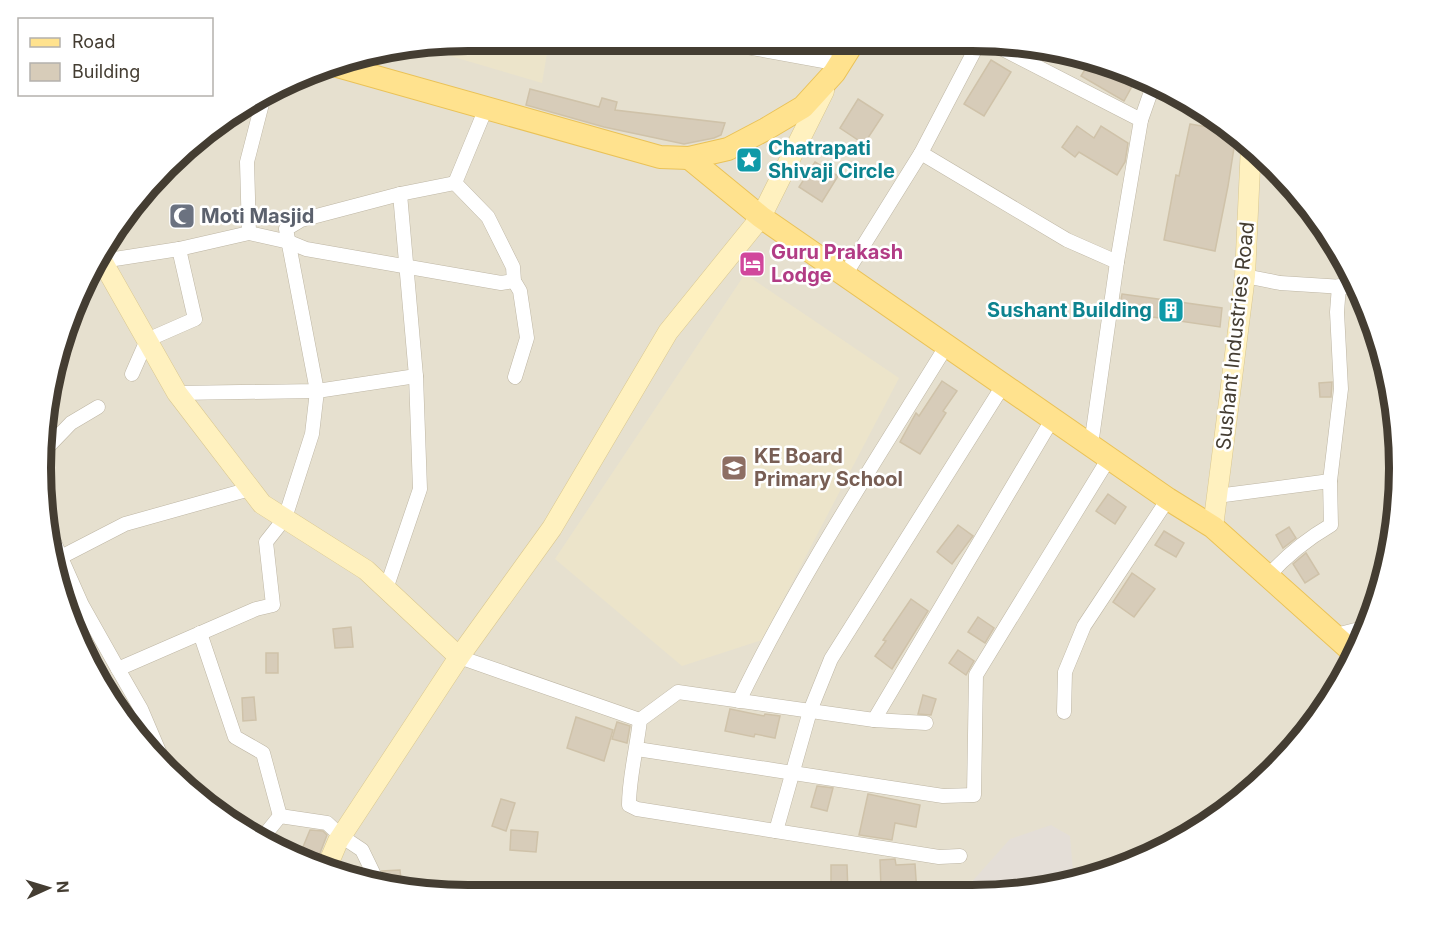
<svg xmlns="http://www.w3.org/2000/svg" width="1440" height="936" viewBox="0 0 1440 936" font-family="Inter,sans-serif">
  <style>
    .residential { fill: #e6e0cf }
    .industrial { fill: #e4ded7 }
    .education { fill: #ece4ca }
    .building { fill: #d7ccb9; stroke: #cfc2a9; stroke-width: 1.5 }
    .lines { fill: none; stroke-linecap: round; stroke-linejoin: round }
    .street-casing { stroke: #beb6a4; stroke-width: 15 }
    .secondary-casing { stroke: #d9c790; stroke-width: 21 }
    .primary-casing { stroke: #eac257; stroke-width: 24 }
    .street { stroke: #fff; stroke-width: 14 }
    .secondary { stroke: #fff1bf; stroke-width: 20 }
    .primary { stroke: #ffe28e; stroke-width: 22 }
    .labels { text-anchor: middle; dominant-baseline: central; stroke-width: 5; stroke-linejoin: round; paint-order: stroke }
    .culture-label { font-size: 20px; font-weight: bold; fill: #0d838f; stroke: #fff; text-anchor: start }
    .worship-label { font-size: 20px; font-weight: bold; fill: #5b616d; stroke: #fff; text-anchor: start }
    .hotel-label { font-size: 20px; font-weight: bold; fill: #b23c85; stroke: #fff; text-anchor: start }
    .street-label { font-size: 20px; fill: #443d32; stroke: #fff }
    .education-label { font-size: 20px; font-weight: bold; fill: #785e54; stroke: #fff; text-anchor: start }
    .rim { fill: none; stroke: #443d32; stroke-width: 8 }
  </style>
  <rect width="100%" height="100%" fill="#f2eee2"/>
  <path class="residential" d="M468,41L1028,44L1161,84L1254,146L1311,207L1355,279L1385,357L1399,440L1396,523L1377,605L1342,681L1294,750L1232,807L1161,852L1082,881L1000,895L413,892L304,863L186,790L98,682L55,578L41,440L63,330L129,207L230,113L331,63Z"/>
  <path class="industrial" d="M1051,825L1070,836L1074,882L1000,895L961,894L1010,839Z"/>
  <g class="education">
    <path d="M468,41H549L542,83L423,48Z"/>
    <path d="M745,274L899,378L762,640L682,666L555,559Z"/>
  </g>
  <g class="building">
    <path d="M991,60L1011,72L984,116L964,104Z"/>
    <path d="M1089,63L1127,74L1136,79L1124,101L1081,76Z"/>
    <path d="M530,89L599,107L602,98L617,102L615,110L725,123L721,135L714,138L684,144L604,127L526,105Z"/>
    <path d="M858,99L883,115L864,144L840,128Z"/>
    <path d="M1190,124L1231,131L1236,135L1228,186L1215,251L1164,240L1176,175L1179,176Z"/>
    <path d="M1077,126L1094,138L1101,126L1128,143L1125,162L1117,175L1079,152L1075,157L1062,147Z"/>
    <path d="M815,162L838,176L822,202L799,187Z"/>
    <path d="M1122,294L1222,308L1220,327L1119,312Z"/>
    <path d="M942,381L957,391L943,411L946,413L920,454L900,442L916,413L919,416Z"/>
    <path d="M1332,382L1331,397H1320L1319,383Z"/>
    <path d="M1108,494L1126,507L1115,524L1096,511Z"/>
    <path d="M958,525L973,536L952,564L937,552Z"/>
    <path d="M1289,527L1296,538L1283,548L1276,535Z"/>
    <path d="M1164,531L1184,543L1176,557L1155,545Z"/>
    <path d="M1306,553L1319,574L1305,583L1293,564Z"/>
    <path d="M1132,573L1155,589L1134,617L1113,602Z"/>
    <path d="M911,599L928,611L892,669L875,656L886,641L883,640Z"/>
    <path d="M978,617L994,628L985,643L968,632Z"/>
    <path d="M351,627L353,647L335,648L333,629Z"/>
    <path d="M958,650L974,661L966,675L949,663Z"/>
    <rect x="266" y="653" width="12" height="20"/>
    <path d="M923,695L936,699L931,715L918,714Z"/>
    <path d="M254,697L256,720L243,721L242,698Z"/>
    <path d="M730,709L764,716L765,714L780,716L775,738L755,734L754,737L725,731Z"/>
    <path d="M576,717L613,730L604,761L567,748Z"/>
    <path d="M617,722L630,726L627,743L612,739Z"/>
    <path d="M817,786L833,788L827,811L811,807Z"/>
    <path d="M868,794L920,805L916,827L895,823L892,840L859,835Z"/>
    <path d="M501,799L515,803L506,831L492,826Z"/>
    <path d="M310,830L323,831L327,835L315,866L298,859Z"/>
    <path d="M511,830L538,832L536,852L510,850Z"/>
    <path d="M895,859L896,865L915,864L917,894H884L883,888H881L880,860Z"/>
    <path d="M831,865H847L848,894H831Z"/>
    <path d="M400,870L402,889L387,885L382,871Z"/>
  </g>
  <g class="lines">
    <defs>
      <g id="street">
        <path d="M719,42L840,64"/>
        <path d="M993,44L1141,120L1117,262L1091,445"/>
        <path d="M1141,120L1154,83"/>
        <path d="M921,153L1067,240L1117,262"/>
        <path d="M455,183L488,217L513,267L514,281L520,291L527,338L515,377"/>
        <path d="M455,183L486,108"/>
        <path d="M249,233L247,162L264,96"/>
        <path d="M102,261L179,249L249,233L289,242L306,249L501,283L514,281"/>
        <path d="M845,275L921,153L978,44"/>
        <path d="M1245,276L1280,283L1359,288"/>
        <path d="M132,374L147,340L195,319L179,249"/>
        <path d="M177,393L317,391L416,376L400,194"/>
        <path d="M43,452L71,423L98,407"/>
        <path d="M1217,496L1330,481"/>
        <path d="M51,535L82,605L118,669L256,609L273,605L266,542L285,518L312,434L317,391L286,229L301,220L400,194L455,183"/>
        <path d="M61,557L125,524L250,489"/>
        <path d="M1268,576C1287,555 1307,539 1331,525L1330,481L1341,389L1337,312L1339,286"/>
        <path d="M386,589L420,489L416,376"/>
        <path d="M200,633L235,737L263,753L280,816"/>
        <path d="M1336,635L1367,627"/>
        <path d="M459,657L640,720"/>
        <path d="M118,669L141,709L164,763"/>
        <path d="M739,701C799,577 875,462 947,345"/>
        <path d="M1064,712L1065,672L1084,626L1168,499"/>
        <path d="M874,720L1053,418"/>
        <path d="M926,723L874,720L678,692L640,720C637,748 629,777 629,805L637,809L939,857L960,856"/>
        <path d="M637,749L943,796L974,795L976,675L1109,458"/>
        <path d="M776,831L810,711L831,659L1004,384"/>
        <path d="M263,837L280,816L327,823L341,836L362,850L378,883"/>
      </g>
      <g id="secondary">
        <path d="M101,259L177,393L262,504L366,570L459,657"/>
        <path d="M1213,527L1245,276L1251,145"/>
        <path d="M326,869L338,841L459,657L552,528L668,332L761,217L824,91"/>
      </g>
      <g id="primary">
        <path d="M330,64L660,157L689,158L728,149L766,129L803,107L834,73L853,43"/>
        <path d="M689,158L761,217L1168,499L1213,527L1355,654"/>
      </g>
    </defs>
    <use href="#street" class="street-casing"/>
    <use href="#secondary" class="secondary-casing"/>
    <use href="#primary" class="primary-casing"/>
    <use href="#street" class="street"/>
    <use href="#secondary" class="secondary"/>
    <use href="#primary" class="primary"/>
  </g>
  <defs>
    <symbol id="sight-square" viewBox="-11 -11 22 22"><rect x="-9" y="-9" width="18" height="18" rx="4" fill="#0f9aa8" stroke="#fff"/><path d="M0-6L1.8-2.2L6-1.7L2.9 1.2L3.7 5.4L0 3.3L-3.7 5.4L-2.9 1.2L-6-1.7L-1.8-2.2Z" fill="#fff"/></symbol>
    <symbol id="mosque-square" viewBox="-11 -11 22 22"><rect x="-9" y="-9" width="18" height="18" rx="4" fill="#6b7280" stroke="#fff"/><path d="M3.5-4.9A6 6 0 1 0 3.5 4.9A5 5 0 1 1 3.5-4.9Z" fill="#fff"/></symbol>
    <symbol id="hotel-square" viewBox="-11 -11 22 22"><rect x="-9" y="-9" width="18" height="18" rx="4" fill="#d1479c" stroke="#fff"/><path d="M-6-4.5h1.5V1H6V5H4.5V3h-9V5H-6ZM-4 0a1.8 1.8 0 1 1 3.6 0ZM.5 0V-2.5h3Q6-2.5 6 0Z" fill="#fff"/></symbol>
    <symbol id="building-square" viewBox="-11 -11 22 22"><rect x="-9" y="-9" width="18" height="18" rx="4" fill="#0f9aa8" stroke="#fff"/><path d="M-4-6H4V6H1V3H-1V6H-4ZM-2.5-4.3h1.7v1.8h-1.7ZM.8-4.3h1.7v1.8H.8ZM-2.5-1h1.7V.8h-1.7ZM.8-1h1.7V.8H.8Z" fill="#fff"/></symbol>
    <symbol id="school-square" viewBox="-11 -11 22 22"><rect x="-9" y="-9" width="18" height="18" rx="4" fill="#8d6e63" stroke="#fff"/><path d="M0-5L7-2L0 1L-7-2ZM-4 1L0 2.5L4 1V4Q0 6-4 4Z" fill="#fff"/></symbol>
  </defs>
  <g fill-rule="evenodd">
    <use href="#sight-square" x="734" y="145" width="30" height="30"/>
    <use href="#mosque-square" x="167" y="201" width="30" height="30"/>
    <use href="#hotel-square" x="737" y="249" width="30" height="30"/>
    <use href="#building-square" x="1156" y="295" width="30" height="30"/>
    <use href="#school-square" x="719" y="453" width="30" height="30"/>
  </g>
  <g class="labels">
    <g class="culture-label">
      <text x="768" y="148">Chatrapati<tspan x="768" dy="23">Shivaji Circle</tspan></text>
      <text x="1152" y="310" text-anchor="end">Sushant Building</text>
    </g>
    <g class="worship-label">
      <text x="201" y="216">Moti Masjid</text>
    </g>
    <g class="hotel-label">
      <text x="771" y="252">Guru Prakash<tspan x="771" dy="23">Lodge</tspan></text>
    </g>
    <g class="street-label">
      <text transform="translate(1235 336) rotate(-84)">Sushant Industries Road</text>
    </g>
    <g class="education-label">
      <text x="754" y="456">KE Board<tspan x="754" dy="23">Primary School</tspan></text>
    </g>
  </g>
  <path d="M0 0H1440V936H0ZM468 51H972A417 417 0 0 1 1389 468V468A417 417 0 0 1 972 885H468A417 417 0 0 1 51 468V468A417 417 0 0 1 468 51Z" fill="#fff" fill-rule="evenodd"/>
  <path class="rim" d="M468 51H972A417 417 0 0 1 1389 468V468A417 417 0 0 1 972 885H468A417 417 0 0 1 51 468V468A417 417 0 0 1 468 51Z"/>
  <rect x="18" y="18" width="195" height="78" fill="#ffffff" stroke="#b4b1ad" stroke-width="1.5"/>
  <rect x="30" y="38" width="30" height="9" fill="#ffe28e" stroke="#b4b1ad" stroke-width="1.5"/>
  <text x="72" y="48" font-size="18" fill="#443d32">Road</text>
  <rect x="30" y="63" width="30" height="18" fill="#d7ccb9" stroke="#b4b1ad" stroke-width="1.5"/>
  <text x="72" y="78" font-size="18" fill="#443d32">Building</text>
  <g transform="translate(48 888) rotate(86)" stroke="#ffffff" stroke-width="4.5" paint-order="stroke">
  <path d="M0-4.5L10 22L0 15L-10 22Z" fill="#443d32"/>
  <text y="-9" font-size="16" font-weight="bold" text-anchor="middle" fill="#443d32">N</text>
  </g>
</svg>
